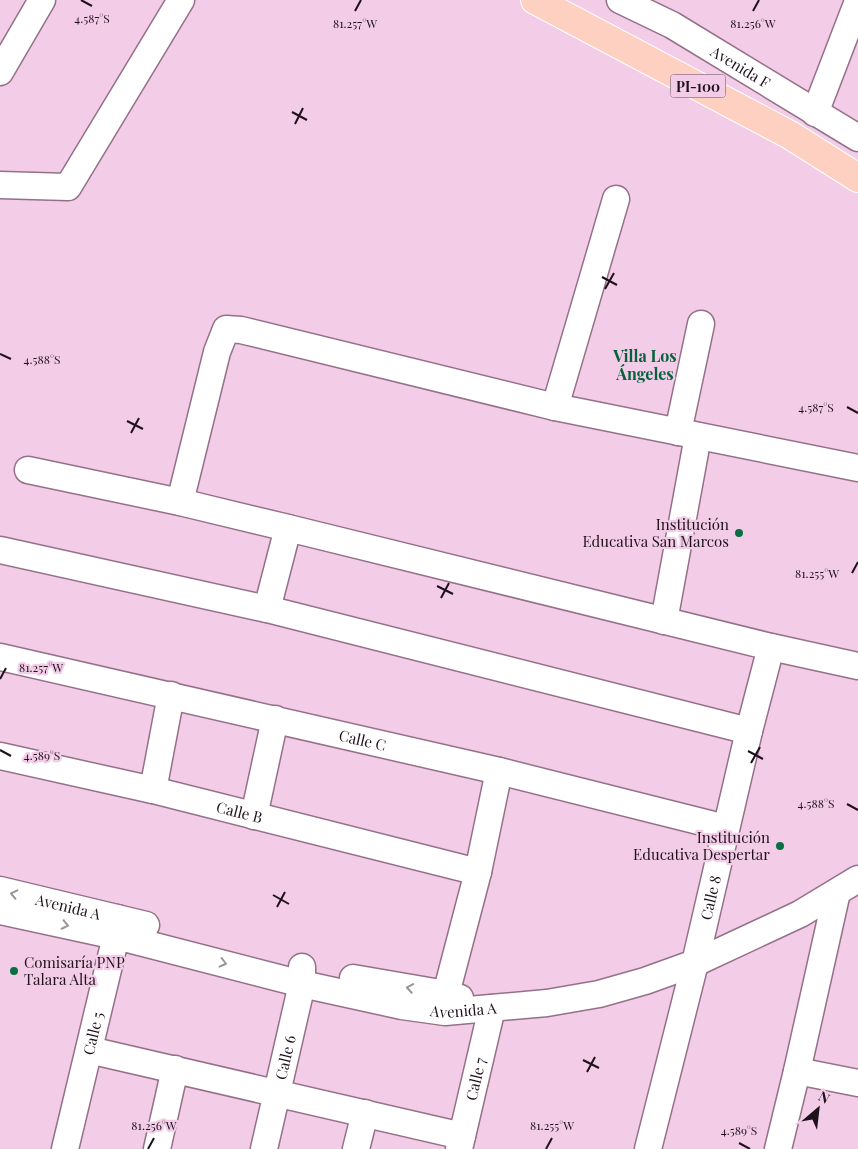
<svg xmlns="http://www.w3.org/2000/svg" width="858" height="1149" viewBox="0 0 858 1149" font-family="'Playfair Display',serif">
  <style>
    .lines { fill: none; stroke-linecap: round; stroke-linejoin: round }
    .minor-casing { stroke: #947189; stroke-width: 29 }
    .major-casing { stroke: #fff; stroke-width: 30 }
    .minor { stroke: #fff; stroke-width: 26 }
    .major { stroke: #fdd0c1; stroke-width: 28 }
    .oneway { stroke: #9a9498 }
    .ticks { fill: none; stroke: #1f111b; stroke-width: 2 }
    .poi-dot { fill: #096e44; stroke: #f3cce7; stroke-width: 2 }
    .labels { text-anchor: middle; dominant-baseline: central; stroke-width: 4.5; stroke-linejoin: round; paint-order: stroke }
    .shield { fill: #f3cce7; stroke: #5f4958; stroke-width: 1 }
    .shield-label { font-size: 14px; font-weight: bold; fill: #1f111b }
    .street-label { font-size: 15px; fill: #1f111b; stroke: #f3cce7 }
    .poi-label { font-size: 15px; fill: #1f111b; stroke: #f3cce7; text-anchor: end }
    .neighbourhood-label { font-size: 16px; font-weight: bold; fill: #06623c; stroke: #f3cce7 }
    .ticks-label { font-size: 12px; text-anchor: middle; fill: #1f111b; stroke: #f3cce7; stroke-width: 4.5; stroke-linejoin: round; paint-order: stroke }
  </style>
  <rect width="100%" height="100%" fill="#f3cce7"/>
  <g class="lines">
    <defs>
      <g id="minor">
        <path id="s1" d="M620,0L672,25L858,138"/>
        <path d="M0,72L42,0"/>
        <path d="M815,113L858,1"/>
        <path d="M0,185L68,187L181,0"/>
        <path d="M555,407L616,199"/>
        <path d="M678,432L701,324"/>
        <path d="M28,470L180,502L288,528L771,647L858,666"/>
        <path d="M180,502L217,352L226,329L241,330L555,407L858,468"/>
        <path d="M0,550L267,609L749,731"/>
        <path d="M267,609L288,528"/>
        <path d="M664,621L698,436"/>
        <path id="s2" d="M0,657L499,771L726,828"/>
        <path id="s3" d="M0,756L153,790L478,872"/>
        <path d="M153,790L171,695"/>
        <path d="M254,816L275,719"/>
        <path id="s4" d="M0,890L146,925"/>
        <path id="s5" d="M0,911L116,936L302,984L402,1006L445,1012L547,1003L599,994L645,981L695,963L800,914L858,879"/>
        <path d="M353,978L446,994L460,998"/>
        <path d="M446,994L478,872L499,771"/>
        <path d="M89,1050L462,1136"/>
        <path d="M797,1071L858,1083"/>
        <path id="s6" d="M65,1149L116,936L117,918"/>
        <path d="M157,1149L175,1069"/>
        <path id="s7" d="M264,1149L302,984V967"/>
        <path d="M356,1149L365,1113"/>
        <path id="s8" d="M459,1149L492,1008"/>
        <path id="s9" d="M648,1149L695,963L749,731L771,647"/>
        <path d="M778,1149L797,1071L837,892"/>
      </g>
      <path id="major" d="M535,0L790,135L858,178"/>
    </defs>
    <use href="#minor" class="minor-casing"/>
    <use href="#major" class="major-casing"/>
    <use href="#minor" class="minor"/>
    <use href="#major" class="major"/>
  </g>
  <defs><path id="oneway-chevron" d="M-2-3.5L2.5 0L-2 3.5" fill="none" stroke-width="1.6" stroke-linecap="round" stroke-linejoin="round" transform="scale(1.25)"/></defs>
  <g class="oneway">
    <use href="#oneway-chevron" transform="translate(14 894) rotate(-167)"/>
    <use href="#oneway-chevron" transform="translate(65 925) rotate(12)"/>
    <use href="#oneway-chevron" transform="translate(223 963) rotate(14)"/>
    <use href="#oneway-chevron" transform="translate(410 988) rotate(-170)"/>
  </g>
  <path class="ticks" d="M81,0L92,6M355,11L361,0M753,11L759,0M292,112L307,120M295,124L303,108M602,277L617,285M605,289L614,273M0,354L11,359M847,407L858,413M127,421L143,429M131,433L139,418M852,573L858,562M437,586L453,594M441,598L449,583M0,679L6,668M0,750L11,756M748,751L763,759M751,763L760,747M847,804L858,810M273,895L289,904M277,907L285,892M583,1060L599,1068M587,1072L595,1057M739,1143L750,1149M148,1149L154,1138M546,1149L552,1138"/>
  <g class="poi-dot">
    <circle cx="739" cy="533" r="5"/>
    <circle cx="780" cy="846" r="5"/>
    <circle cx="14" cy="971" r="5"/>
  </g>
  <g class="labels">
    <rect class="shield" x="670.5" y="74.5" width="55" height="23" rx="4"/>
    <g class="shield-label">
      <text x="698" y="86">PI-100</text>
    </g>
    <g class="street-label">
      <text stroke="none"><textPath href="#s1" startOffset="138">Avenida F</textPath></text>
      <text stroke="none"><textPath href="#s2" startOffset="372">Calle C</textPath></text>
      <text stroke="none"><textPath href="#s3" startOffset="246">Calle B</textPath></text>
      <text stroke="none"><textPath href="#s9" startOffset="259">Calle 8</textPath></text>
      <text stroke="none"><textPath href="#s4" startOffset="70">Avenida A</textPath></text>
      <text stroke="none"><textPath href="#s5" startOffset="475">Avenida A</textPath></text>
      <text stroke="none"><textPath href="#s6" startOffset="119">Calle 5</textPath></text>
      <text stroke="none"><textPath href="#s7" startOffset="94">Calle 6</textPath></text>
      <text stroke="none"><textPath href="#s8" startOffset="72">Calle 7</textPath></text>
    </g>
    <g class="poi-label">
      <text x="729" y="524">Institución<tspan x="729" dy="17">Educativa San Marcos</tspan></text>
      <text x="770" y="837">Institución<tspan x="770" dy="17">Educativa Despertar</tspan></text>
      <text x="24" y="962" text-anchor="start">Comisaría PNP<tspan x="24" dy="17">Talara Alta</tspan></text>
    </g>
    <g class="neighbourhood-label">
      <text x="645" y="355">Villa Los<tspan x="645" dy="18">Ángeles</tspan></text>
    </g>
  </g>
  <g class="ticks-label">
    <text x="92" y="23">4.587°S</text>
    <text x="355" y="28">81.257°W</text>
    <text x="753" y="28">81.256°W</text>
    <text x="42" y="364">4.588°S</text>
    <text x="816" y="412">4.587°S</text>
    <text x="817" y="578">81.255°W</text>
    <text x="41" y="672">81.257°W</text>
    <text x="42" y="760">4.589°S</text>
    <text x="816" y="808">4.588°S</text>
    <text x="154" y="1130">81.256°W</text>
    <text x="552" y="1130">81.255°W</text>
    <text x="739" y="1135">4.589°S</text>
  </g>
  <g transform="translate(818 1109) rotate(28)" stroke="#f3cce7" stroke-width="4" paint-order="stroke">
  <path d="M0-4L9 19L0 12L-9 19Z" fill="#1f111b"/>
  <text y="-8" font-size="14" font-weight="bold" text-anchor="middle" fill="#1f111b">N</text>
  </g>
</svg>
